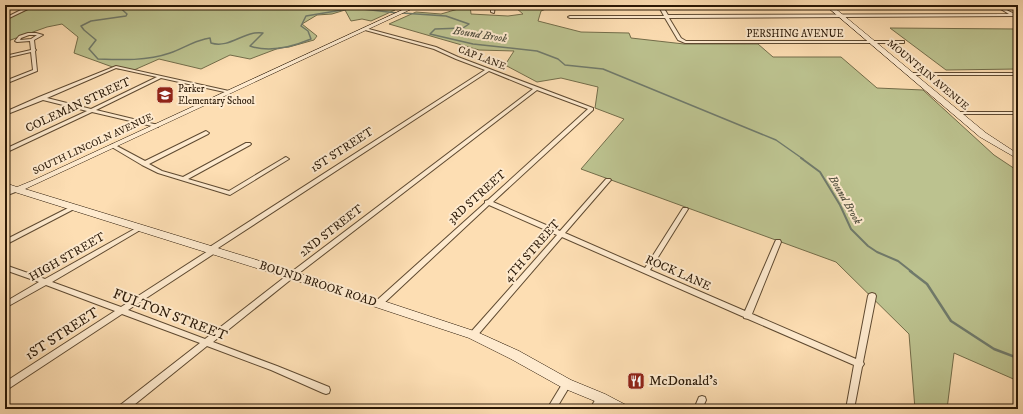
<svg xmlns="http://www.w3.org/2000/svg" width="1023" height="414" viewBox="0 0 1023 414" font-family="'IM FELL DW Pica',serif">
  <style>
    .green { fill: #bcc28f; stroke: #736d4a }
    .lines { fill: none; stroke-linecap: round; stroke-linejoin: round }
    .stream-far2 { stroke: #707a6b; stroke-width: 1.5 }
    .stream-far1 { stroke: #707a6b; stroke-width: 2 }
    .stream { stroke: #707a6b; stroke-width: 2.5 }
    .street-casing { stroke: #5f4a31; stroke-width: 2 }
    .secondary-casing { stroke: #2a1806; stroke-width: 1 }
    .street { fill: #feeace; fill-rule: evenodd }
    .secondary { fill: #feeace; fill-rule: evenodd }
    .labels { text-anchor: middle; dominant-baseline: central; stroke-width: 4; stroke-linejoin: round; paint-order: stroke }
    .far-street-label { font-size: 10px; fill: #2a1806; stroke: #feeace }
    .far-poi-label { font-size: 10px; fill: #2a1806; stroke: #feeace; text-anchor: start }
    .far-water-label { font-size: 11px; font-style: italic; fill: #535141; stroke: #feeace }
    .street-label { font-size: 12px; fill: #2a1806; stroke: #feeace }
    .near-street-label { font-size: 14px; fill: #2a1806; stroke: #feeace }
    .near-poi-label { font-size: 14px; fill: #2a1806; stroke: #feeace; text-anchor: start }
  </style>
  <rect width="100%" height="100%" fill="#fddeb3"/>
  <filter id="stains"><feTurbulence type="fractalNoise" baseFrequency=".005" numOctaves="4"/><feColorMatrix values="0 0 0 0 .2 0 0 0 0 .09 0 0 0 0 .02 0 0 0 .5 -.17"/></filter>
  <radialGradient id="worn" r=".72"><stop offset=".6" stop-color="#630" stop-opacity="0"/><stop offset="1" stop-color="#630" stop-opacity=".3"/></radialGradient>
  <g class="green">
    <path d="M37,5H352L395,10L371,21L362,19L351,21L345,10L332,14L317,15L302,24L317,36L314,40L289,47L279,48L250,59L230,55L201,69L159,59L134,70L118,69L74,53L78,37L62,24L47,27L5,42V20Z"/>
    <path d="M459,5H470L471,14L508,16L523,14L516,8L520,5L553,6L541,11L538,21L581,32L629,33L631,38L684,44H758L773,57H841L877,88L923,90L994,155L1018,171V381L954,353L947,409H915L909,334L836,262L581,169L624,119L595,108L598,87L561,78L537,82L505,65L514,51L479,50L389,24L416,12L441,14L458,9Z"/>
    <path d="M890,28L1018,29V69L946,70Z"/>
  </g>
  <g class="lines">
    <g class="stream-far2">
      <path d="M59,5H82"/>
      <path d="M117,5L127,14L126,16L91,21L81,26L84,30L96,40L89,49L98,59C122,60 147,61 170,53C182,49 192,42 205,39L210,38L211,43C230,49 244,30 263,33L250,46C270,53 292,47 311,39L308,31L301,26L306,16L354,8L397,13"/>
      <path d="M402,13L446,16L469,24L463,28L435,29L430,34L473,44L537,51L558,59L565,65L603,69L776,140L803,159"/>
    </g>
    <path class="stream-far1" d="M801,158L820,172L840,205L851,229L868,246L877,252L898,261L912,272"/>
    <path class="stream" d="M910,271L927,284L951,321L994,349L1018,358"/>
    <defs>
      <g id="street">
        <path d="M31,5H36L5,20V18Z"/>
        <path d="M491,5H495L494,13L491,12Z"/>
        <path d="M658,5H662L668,15L1009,14L994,5C1003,5 1009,14 1018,14V16L669,18L681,38L686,41H904V43H685L678,40L665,18H570L568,17L570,16H664Z"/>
        <path d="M365,28L436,47L458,57L593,108V110L493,202L560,231L606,179H610L611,180L610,181L565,233L645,268L683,208H687L688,209L650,270L745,311L775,242L776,240H780L781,242L752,314L856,359L868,296L869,294L872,293L875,294L876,296L863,362L864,364L862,367L854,409H846L854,365L748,319L744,318V317L562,237L476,337L473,338L470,337L469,335L470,333L557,235L489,205L382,305L379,306L376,305L375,303L376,301L485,203V201L488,200L588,109L537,90L294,277L213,342L277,366L329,387L330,390L329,393L326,394L323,393L271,370L207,346L129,409H118L119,406L200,343L122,314L5,391V382L115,311L46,285L5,308V302L39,282L5,270V265L45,279L138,227H142L143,228L142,229L52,282L121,307L208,251L207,250L208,248L485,70L456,59L434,49L365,30ZM489,71L533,89L290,273L205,339L128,310L215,253L216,251L215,250Z"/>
        <path d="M28,33H36L43,35L34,40L35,49L36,50L35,51L37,71L5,84V81L33,70L31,52L5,58V56L31,50L30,41L17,42L15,41L19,36ZM29,35H37L31,39L20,40L21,38Z"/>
        <path d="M116,66L229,91L231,92L229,93L161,78L96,110L158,125V127H156L92,112L5,153V149L87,111L43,100L5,115V112L39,97ZM116,68L157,77L91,109L47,98Z"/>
        <path d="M908,73H1018V75H910L908,74Z"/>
        <path d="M955,112H1018V114H957L955,113Z"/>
        <path d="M206,131L209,133L208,134L149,164L162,171L183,177L246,143H250L251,144L250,145L188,179L229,191L284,158L286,157L289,159L230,195L158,173L142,165L110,146L113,144L115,145L145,161Z"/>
        <path d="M16,188L19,190L18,191L5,196V192Z"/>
        <path d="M74,205L76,206L77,207L76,208L5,245V240Z"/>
        <path d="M567,380L570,381L571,384L556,409H547L564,381Z"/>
        <path d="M601,394L604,395L605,398L599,409H590L598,395Z"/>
        <path d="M702,396L705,397L706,400L702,409H694L699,397Z"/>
      </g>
      <g id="secondary">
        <path d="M413,5H420L25,189L296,272L477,332L519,351L571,380L605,394L626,405L627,409H609L597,402L563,388L511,359L469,338L288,278L5,189V183L17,187L34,180Z"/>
        <path d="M825,5H831L986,133L1018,154V159L980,137Z"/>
        <path d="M998,5L1018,6V10Z"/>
      </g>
    </defs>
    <use href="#street" class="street-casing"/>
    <use href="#secondary" class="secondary-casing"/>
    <use href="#street" class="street"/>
    <use href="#secondary" class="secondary"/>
  </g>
  <defs>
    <symbol id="school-square" viewBox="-11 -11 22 22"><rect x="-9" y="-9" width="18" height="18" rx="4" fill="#8f2418" stroke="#feeace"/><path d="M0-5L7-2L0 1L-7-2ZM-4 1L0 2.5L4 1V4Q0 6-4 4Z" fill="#fff"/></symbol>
    <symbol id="restaurant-square" viewBox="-11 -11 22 22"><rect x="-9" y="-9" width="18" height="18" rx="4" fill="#8f2418" stroke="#feeace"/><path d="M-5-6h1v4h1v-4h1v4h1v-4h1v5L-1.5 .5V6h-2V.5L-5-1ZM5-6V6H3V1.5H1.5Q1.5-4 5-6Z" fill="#fff"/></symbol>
  </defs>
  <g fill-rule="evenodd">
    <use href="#school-square" x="155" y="85" width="20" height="20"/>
    <use href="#restaurant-square" x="626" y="371" width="20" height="20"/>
  </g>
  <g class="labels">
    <g class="far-street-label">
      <text x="795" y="34">PERSHING AVENUE</text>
      <text transform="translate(482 58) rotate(21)">CAP LANE</text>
      <text transform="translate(928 75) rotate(40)">MOUNTAIN AVENUE</text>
      <text transform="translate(93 144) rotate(-25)">SOUTH LINCOLN AVENUE</text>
    </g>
    <g class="far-poi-label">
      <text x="178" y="89">Parker<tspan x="178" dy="12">Elementary School</tspan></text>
    </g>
    <g class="far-water-label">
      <text transform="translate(480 35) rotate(9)">Bound Brook</text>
      <text transform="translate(845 200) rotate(60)">Bound Brook</text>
    </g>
    <g class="street-label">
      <text transform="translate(78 105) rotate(-25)">COLEMAN STREET</text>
      <text transform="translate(342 150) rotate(-33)">1ST STREET</text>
      <text transform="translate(477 197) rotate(-42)">3RD STREET</text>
      <text transform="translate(331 231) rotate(-38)">2ND STREET</text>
      <text transform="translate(532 251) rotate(-49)">4TH STREET</text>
      <text transform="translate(67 257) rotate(-30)">HIGH STREET</text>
      <text transform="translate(678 273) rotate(24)">ROCK LANE</text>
      <text transform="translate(318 284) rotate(18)">BOUND BROOK ROAD</text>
    </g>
    <g class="near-street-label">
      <text transform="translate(170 315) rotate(21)">FULTON STREET</text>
      <text transform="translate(62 334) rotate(-33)">1ST STREET</text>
    </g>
    <g class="near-poi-label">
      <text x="649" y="381">McDonald's</text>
    </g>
  </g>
  <rect width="1023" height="414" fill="none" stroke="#fddeb3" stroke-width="20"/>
  <rect x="6" y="6" width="1011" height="402" fill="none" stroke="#2a1806" stroke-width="2"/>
  <rect x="10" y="10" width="1003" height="394" fill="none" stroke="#2a1806"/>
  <rect width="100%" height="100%" filter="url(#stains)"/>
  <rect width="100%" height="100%" fill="url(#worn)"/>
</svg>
